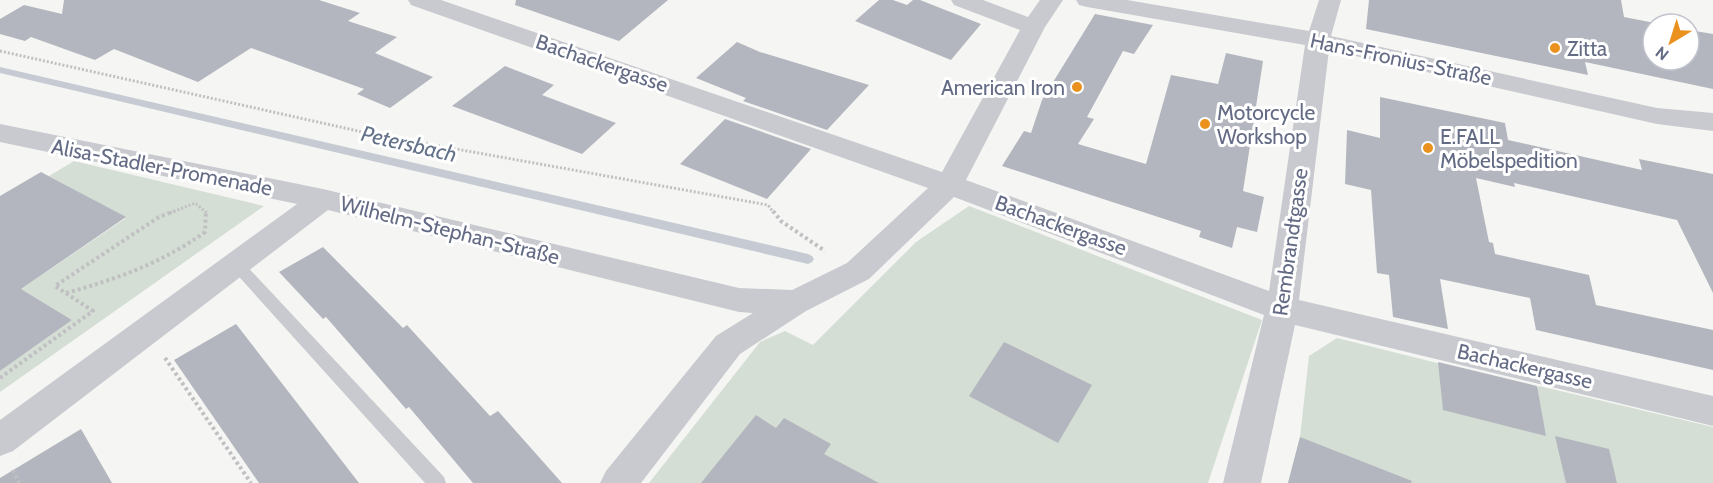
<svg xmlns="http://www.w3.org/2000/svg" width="1713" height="483" viewBox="0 0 1713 483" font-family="Cabin,sans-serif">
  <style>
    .green { fill: #d4ded4 }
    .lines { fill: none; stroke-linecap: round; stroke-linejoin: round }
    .stream { fill: #c6cbd3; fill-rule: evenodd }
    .building { fill: #b3b6be }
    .path-far1 { stroke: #c0c0c3; stroke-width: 3; stroke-dasharray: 2 2; stroke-linecap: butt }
    .path { stroke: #c0c0c3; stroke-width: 4; stroke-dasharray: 3 3; stroke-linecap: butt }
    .lane { fill: #c9cacf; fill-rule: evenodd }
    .street { fill: #c9cacf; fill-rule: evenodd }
    .poi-dot { fill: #eb921e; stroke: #fff; stroke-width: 2 }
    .labels { text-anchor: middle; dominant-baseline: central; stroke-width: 6; stroke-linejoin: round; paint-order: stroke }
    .poi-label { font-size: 21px; fill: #646b85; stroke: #fff; text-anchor: start }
    .street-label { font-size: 21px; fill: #646b85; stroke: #fff }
    .water-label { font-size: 22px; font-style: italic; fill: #647389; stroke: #fff }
  </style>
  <rect width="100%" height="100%" fill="#f5f6f3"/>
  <g class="green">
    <path d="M74,161L264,206L0,392V371L72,320L21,289L126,218L49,176Z"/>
    <path d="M969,206L1262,320L1208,483H649L760,342L785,331L813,345L916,242Z"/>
    <path d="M1337,338L1537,388L1539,386L1713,427V483H1288L1300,437L1309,356Z"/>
  </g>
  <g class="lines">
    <path class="stream" d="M0,67L808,254L812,256L814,259L812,262L808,264L0,73Z"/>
  </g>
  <g class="building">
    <path d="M64,0H319L360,13L348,21L397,37L375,53L433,77L390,108L357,94L364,89L251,48L198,82L114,49L95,60L31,37L25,41L0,34V19L24,5L62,14Z"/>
    <path d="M516,0H668L619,41L515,5Z"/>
    <path d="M879,0H893L907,5L913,0H920L981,24L951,60L855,21Z"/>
    <path d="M1369,0H1621L1624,17L1660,24H1653V60H1689V30L1713,34V89L1585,62L1588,75L1366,29Z"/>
    <path d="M1095,14L1153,25L1134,54L1123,51L1087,117L1094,119L1078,144L1146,164L1171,75L1218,84L1226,53L1263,61L1243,191L1264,197L1257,232L1237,227L1232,248L1199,237L1201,231L1002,166L1024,131L1031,133L1042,100Z"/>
    <path d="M737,42L760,52L869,85L827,130L743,101L746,98L696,78Z"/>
    <path d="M505,66L554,85L542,95L616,123L582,154L452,106Z"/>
    <path d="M1380,97L1505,123L1508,140L1642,170L1639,159L1713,174V293L1677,220L1514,183L1515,187L1476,178L1489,242L1493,243L1495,254L1589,275L1596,305L1713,330V370L1536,330L1530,298L1440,279L1448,329L1393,317L1389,275L1377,273L1371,190L1345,184L1347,130L1380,138Z"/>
    <path d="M725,119L811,149L767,199L680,164Z"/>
    <path d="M41,172L126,217L21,289L72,320L0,371V196Z"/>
    <path d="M323,247L403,328L407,325L490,416L498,411L562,483H473L409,407L406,409L326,317L323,319L279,272Z"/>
    <path d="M236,324L359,483H259L174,360Z"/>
    <path d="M1004,342L1092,385L1058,443L969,396Z"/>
    <path d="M1438,362L1537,386L1546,436L1443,410Z"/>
    <path d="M756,415L776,428L784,418L831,444L824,454L879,483H701Z"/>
    <path d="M81,429L112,483H0V478Z"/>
    <path d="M1555,436L1609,449L1617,483H1566Z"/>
    <path d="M1300,437L1412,481L1411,483H1288Z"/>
  </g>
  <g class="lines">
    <g class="path-far1">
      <path d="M0,51L367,133L768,205L774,213"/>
      <path d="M170,213L195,203L207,213"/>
    </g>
    <g class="path">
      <path d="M773,211L781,221L825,251"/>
      <path d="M66,293C117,279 162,263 205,232L206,211"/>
      <path d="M165,358L251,483"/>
      <path d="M0,378L93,311L55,286L159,217L174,211"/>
      <path d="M13,470L19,483"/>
    </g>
    <path class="lane" d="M237,259L242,261L444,477L446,483H425L232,269L229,265L232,261Z"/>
    <path class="street" d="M408,0H441L942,172L1020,30L954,5L951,0H983L1028,17L1040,0H1063L1045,27L966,180L1269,291L1305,45L1087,7L1079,5L1076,0H1127L1309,31L1319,0H1341L1331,36L1657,108L1713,113V131L1657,124L1329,50L1299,300L1713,396V426L1295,325L1261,483H1223L1264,315L954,197L869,279L806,311L740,354L641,483H600L606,471L716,336L753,313L739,312L328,210L13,451L0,456V420L297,204L0,142V124L323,189L739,288L792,290L847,263L928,188L411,5Z"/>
  </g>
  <g class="poi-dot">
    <circle cx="1555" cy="48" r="6"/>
    <circle cx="1077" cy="87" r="6"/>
    <circle cx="1205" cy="124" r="6"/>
    <circle cx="1428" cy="148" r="6"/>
  </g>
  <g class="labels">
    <g class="poi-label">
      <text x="1567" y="48">Zitta</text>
      <text x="1065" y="87" text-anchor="end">American Iron</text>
      <text x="1217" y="112">Motorcycle<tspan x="1217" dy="24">Workshop</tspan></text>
      <text x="1440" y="136">E.FALL<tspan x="1440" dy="24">Möbelspedition</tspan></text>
    </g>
    <g class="street-label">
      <text transform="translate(1401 59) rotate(12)">Hans-Fronius-Straße</text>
      <text transform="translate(602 63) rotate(19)">Bachackergasse</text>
      <text transform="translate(162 167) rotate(11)">Alisa-Stadler-Promenade</text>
      <text transform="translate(1061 225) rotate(20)">Bachackergasse</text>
      <text transform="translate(450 230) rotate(14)">Wilhelm-Stephan-Straße</text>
      <text transform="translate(1290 242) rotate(-82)">Rembrandtgasse</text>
      <text transform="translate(1525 366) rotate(13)">Bachackergasse</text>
    </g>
    <g class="water-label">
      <text transform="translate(409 144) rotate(13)">Petersbach</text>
    </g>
  </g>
  <g transform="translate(1671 42) rotate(218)"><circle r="28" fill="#ffffff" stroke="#c1c4ce" stroke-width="1.5"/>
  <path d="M0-4.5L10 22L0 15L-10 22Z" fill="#eb921e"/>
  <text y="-9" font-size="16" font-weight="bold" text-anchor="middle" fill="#646b85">N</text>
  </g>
</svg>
